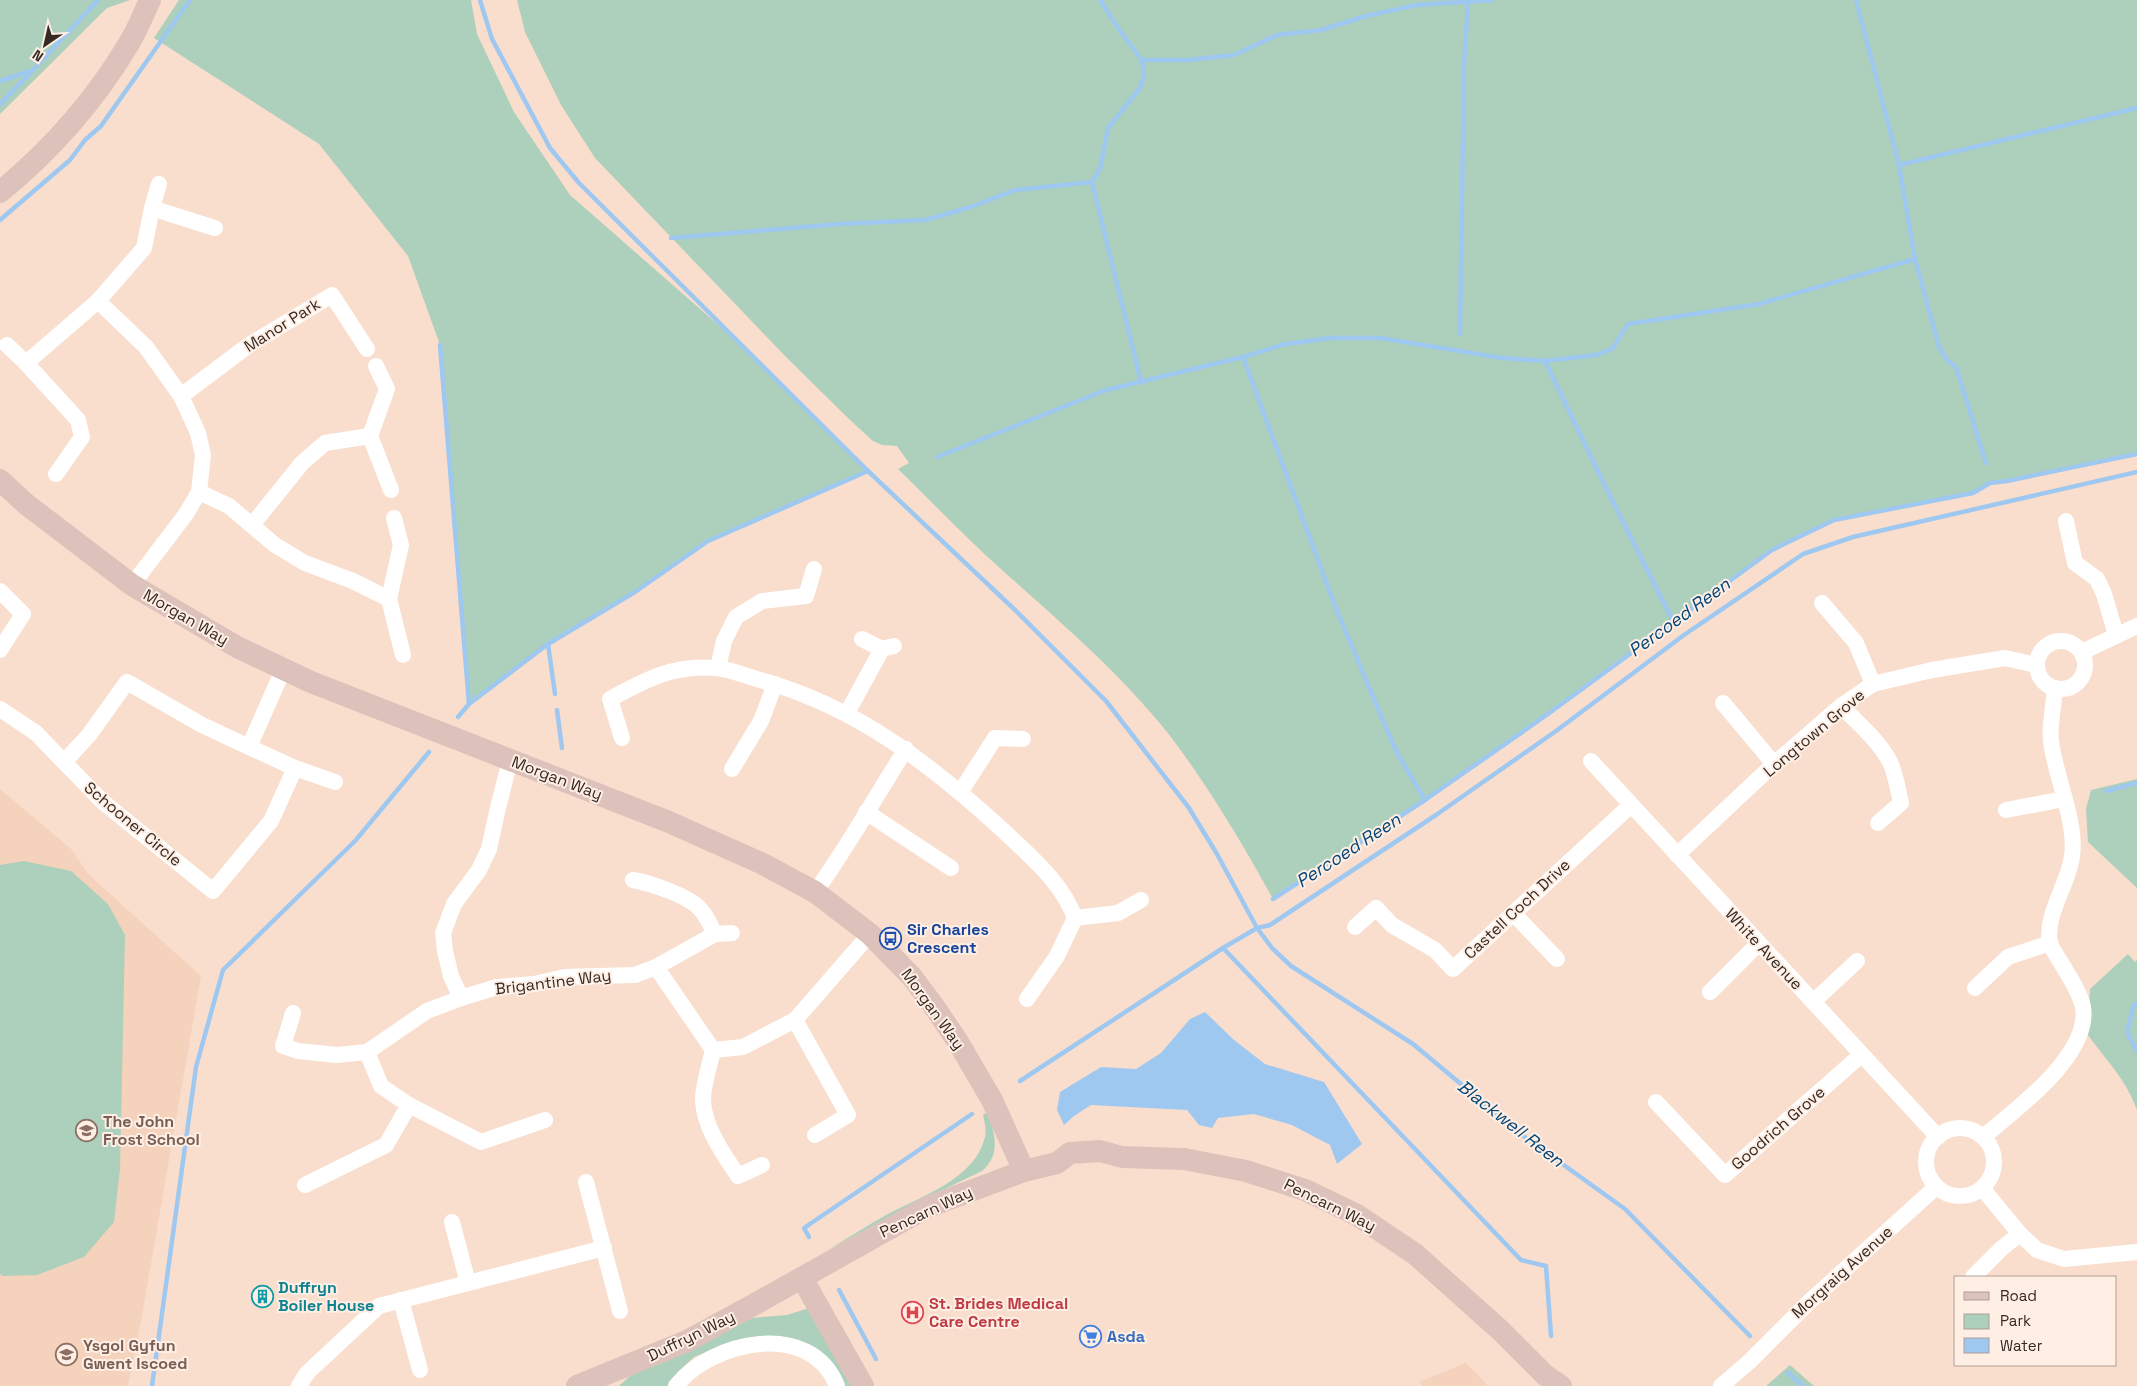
<svg xmlns="http://www.w3.org/2000/svg" width="2137" height="1386" viewBox="0 0 2137 1386" font-family="'Space Grotesk',sans-serif">
  <style>
    .built { fill: #f4d2bc }
    .green { fill: #acd0bc }
    .water { fill: #9fc8f1 }
    .lines { fill: none; stroke-linecap: round; stroke-linejoin: round }
    .stream { stroke: #9fc8f1; stroke-width: 4.5 }
    .street { stroke: #fff; stroke-width: 16 }
    .secondary { stroke: #ddc2bb; stroke-width: 22 }
    .labels { text-anchor: middle; dominant-baseline: central; stroke-width: 4; stroke-linejoin: round; paint-order: stroke }
    .street-label { font-size: 16px; fill: #342923; stroke: #ffeee4 }
    .transit-label { font-size: 16px; font-weight: bold; fill: #164399; stroke: #ffeee4; text-anchor: start }
    .education-label { font-size: 16px; font-weight: bold; fill: #785e54; stroke: #ffeee4; text-anchor: start }
    .culture-label { font-size: 16px; font-weight: bold; fill: #0d838f; stroke: #ffeee4; text-anchor: start }
    .health-label { font-size: 16px; font-weight: bold; fill: #be3a42; stroke: #ffeee4; text-anchor: start }
    .shop-label { font-size: 16px; font-weight: bold; fill: #366cbe; stroke: #ffeee4; text-anchor: start }
    .water-label { font-size: 18px; font-style: italic; fill: #044577; stroke: #ffeee4 }
  </style>
  <rect width="100%" height="100%" fill="#fadecd"/>
  <g class="built">
    <path d="M0,789L71,849L89,875L201,976L141,1321L128,1386H0Z"/>
    <path d="M1466,1363L1488,1386H1423L1419,1382Z"/>
  </g>
  <g class="green">
    <path d="M0,0H130L107,8L0,114Z"/>
    <path d="M179,0H471L477,34L514,112L570,195L731,336L868,471L708,541L635,592L548,644L469,704L440,345L408,256L319,144L154,38Z"/>
    <path d="M517,0H2137V454L2007,481L1990,483L1973,493L1834,520L1772,550L1548,714L1425,800L1273,899C1241,841 1207,784 1167,732C1118,671 1060,622 1002,570C966,538 933,503 898,469L909,463L897,446L882,445L873,441L850,420L787,358L595,158L561,105L525,32Z"/>
    <path d="M2137,779V888L2088,842L2086,809L2091,790Z"/>
    <path d="M24,861L71,871L108,904L125,935L120,1169L114,1222L84,1257L37,1275L3,1276L0,1274V865Z"/>
    <path d="M2128,954L2135,962L2137,960V1110C2127,1081 2106,1060 2088,1035L2090,989Z"/>
    <path d="M988,1113C995,1135 1001,1155 982,1171L926,1198L828,1250C848,1238 868,1225 888,1214C922,1196 975,1179 985,1137C987,1129 984,1122 983,1114Z"/>
    <path d="M809,1308L854,1386H844L814,1350H711L694,1357L679,1371L667,1386H619L632,1374L751,1318L787,1315Z"/>
    <path d="M1790,1365L1814,1386H1766Z"/>
  </g>
  <path class="water" d="M1205,1012L1234,1040L1265,1064L1324,1082L1362,1144L1337,1164L1330,1145L1292,1125L1254,1114L1218,1118L1212,1128L1199,1125L1187,1110L1091,1105L1074,1116L1064,1125L1057,1110L1060,1092L1101,1067L1136,1069L1161,1053L1190,1019Z"/>
  <g class="lines">
    <g class="stream">
      <path d="M480,0L492,39L550,148L579,183L868,471L1014,609L1106,701L1189,808L1217,854L1257,928L1272,948L1291,966L1413,1044L1522,1135L1625,1209L1750,1336"/>
      <path d="M1100,0L1120,31L1142,60H1188L1234,55L1277,35L1321,30L1366,16L1417,5L1492,0"/>
      <path d="M1856,0L1899,165L1915,259L1939,347L1947,360L1956,367L1986,463"/>
      <path d="M0,81L33,70L98,0"/>
      <path d="M0,104L32,71"/>
      <path d="M1899,165L2137,108"/>
      <path d="M1092,182L1141,382"/>
      <path d="M0,220L70,160L85,140L101,126L190,0"/>
      <path d="M671,238L839,224L925,220L971,207L1015,190L1092,182L1100,169L1108,128L1140,88L1144,76L1142,60"/>
      <path d="M1460,334L1464,66L1468,2"/>
      <path d="M440,345L469,704"/>
      <path d="M1243,357L1335,606L1396,751L1425,800"/>
      <path d="M1545,361L1606,488L1673,621"/>
      <path d="M937,457L1106,390L1243,357L1285,344L1331,338H1380L1502,358L1545,361L1596,355L1612,349L1628,324L1759,304L1915,259"/>
      <path d="M548,644L555,694"/>
      <path d="M557,710L562,748"/>
      <path d="M458,717L469,704L548,644L635,592L708,541L868,471"/>
      <path d="M2106,791L2137,783"/>
      <path d="M1273,899L1425,800L1548,714L1772,550L1834,520L1973,493L1990,483L2007,481L2137,454"/>
      <path d="M1223,948L1521,1260L1546,1266L1551,1336"/>
      <path d="M2137,1003L2133,1007L2127,1032L2137,1051"/>
      <path d="M1020,1081L1223,948L1257,928L1270,925L1436,815L1556,731L1684,635L1803,554L1853,537L2137,472"/>
      <path d="M809,1237L804,1228L972,1114"/>
      <path d="M839,1290L876,1359"/>
      <path d="M1788,1373L1803,1386"/>
      <path d="M152,1386L196,1067L223,970L355,841L429,752"/>
    </g>
    <g class="street">
      <path d="M152,208L159,184"/>
      <path d="M98,301L144,248L152,208L215,228"/>
      <path d="M7,345L26,363"/>
      <path d="M181,396L249,345L332,295L367,349"/>
      <path d="M370,436L387,389L376,366"/>
      <path d="M56,474L82,437L78,420L26,363L98,301L146,347L181,396L198,433L203,455L199,492L186,514L132,585"/>
      <path d="M199,492L229,506L275,545L305,563L353,581L389,599L403,655"/>
      <path d="M2066,521L2075,563L2097,579L2104,594L2116,635"/>
      <path d="M252,525L302,463L325,443L370,436L391,490"/>
      <path d="M0,591L23,614L0,650"/>
      <path d="M389,599L401,545L394,518"/>
      <path d="M1822,603L1856,643L1873,684"/>
      <path d="M862,639L882,649L894,646"/>
      <circle cx="2061" cy="665" r="24"/>
      <path d="M2082,652L2137,626"/>
      <path d="M718,668L724,641L736,617L762,601L806,596L814,569"/>
      <path d="M1723,703L1774,764"/>
      <path d="M1841,706C1858,723 1879,741 1890,762C1896,775 1898,790 1901,803L1878,823"/>
      <path d="M0,709L36,733L64,762"/>
      <path d="M847,713L882,649"/>
      <path d="M622,738L610,699C647,679 672,665 716,668C730,669 746,676 760,680C858,707 933,766 1007,834C1034,860 1062,883 1075,918"/>
      <path d="M249,747L202,725L127,682L89,735L64,762L103,802L213,891L271,821L295,768L249,747L283,670"/>
      <path d="M1591,761L1938,1137"/>
      <path d="M295,768L335,782"/>
      <path d="M732,769L761,721L775,684"/>
      <path d="M961,791L995,738L1023,739"/>
      <path d="M2006,810L2064,799"/>
      <path d="M866,812L951,868"/>
      <path d="M1677,855L1774,764L1841,706L1873,684L1932,670L2005,658L2036,665"/>
      <path d="M815,892C848,847 875,797 906,749"/>
      <path d="M1513,913L1557,959"/>
      <path d="M1075,918L1118,913L1141,900"/>
      <path d="M1355,927L1376,908L1392,925L1435,950L1453,969L1631,805"/>
      <path d="M715,934L732,933"/>
      <path d="M656,967L713,1050L743,1047L795,1020L870,934"/>
      <path d="M1975,988L2008,957L2050,943"/>
      <path d="M1710,992L1758,944"/>
      <path d="M461,998L451,976L445,951L443,933L454,904L479,870L489,849L497,812L510,760"/>
      <path d="M1027,999L1057,956L1075,918"/>
      <path d="M1813,1002L1857,961"/>
      <path d="M293,1013L283,1046L298,1051L337,1055L367,1052L427,1011L461,998L497,987L534,984L565,977L635,975L656,967L715,934C711,926 707,917 701,910C690,896 650,883 633,880"/>
      <path d="M795,1020L848,1115L815,1135"/>
      <path d="M713,1050C710,1064 703,1085 703,1099C703,1126 724,1155 738,1176L762,1165"/>
      <path d="M367,1052L381,1086L409,1105L481,1142L545,1120"/>
      <path d="M1656,1102L1725,1175L1861,1055"/>
      <circle cx="1960" cy="1162" r="34"/>
      <path d="M1983,1137C2015,1110 2091,1055 2083,1007C2079,989 2066,972 2057,956C2055,953 2051,947 2050,943C2044,916 2069,883 2072,856C2077,822 2055,776 2051,741C2049,725 2054,705 2055,688"/>
      <path d="M586,1182L620,1311"/>
      <path d="M305,1185L386,1145L409,1105"/>
      <path d="M1982,1188L2020,1234L2037,1250L2064,1259L2137,1252"/>
      <path d="M452,1222L468,1283"/>
      <path d="M1973,1277L2002,1248L2020,1234"/>
      <path d="M401,1300L420,1370"/>
      <path d="M299,1386L307,1373L379,1306L604,1248"/>
      <path d="M676,1386C711,1341 811,1319 837,1386"/>
      <path d="M1721,1386L1750,1361L1809,1302L1936,1187"/>
    </g>
    <g class="secondary">
      <path d="M0,192C50,151 95,100 128,45C137,31 143,15 150,0"/>
      <path d="M0,480L26,504L132,585L237,647L311,682L669,822L763,864L815,892L870,934L912,977L933,1005L958,1042L992,1100L1024,1171"/>
      <path d="M802,1278L863,1386"/>
      <path d="M577,1386L687,1341L755,1304L928,1207L1024,1171L1057,1163L1070,1153L1100,1151L1122,1157L1184,1159L1246,1171L1305,1190L1357,1215L1415,1254L1500,1330L1545,1375L1561,1386"/>
    </g>
  </g>
  <defs>
    <symbol id="bus-ring" viewBox="-11 -11 22 22"><circle r="9.5" fill="#ffeee4" stroke="#1a4fb4" stroke-width="1.5"/><path d="M-5-6H5V4H4V6H2V4H-2V6H-4V4H-5ZM-3.5-4V0h7V-4ZM-3.5 1.2v1.5H-2V1.2ZM2 1.2v1.5H3.5V1.2Z" fill="#1a4fb4"/></symbol>
    <symbol id="school-ring" viewBox="-11 -11 22 22"><circle r="9.5" fill="#ffeee4" stroke="#8d6e63" stroke-width="1.5"/><path d="M0-5L7-2L0 1L-7-2ZM-4 1L0 2.5L4 1V4Q0 6-4 4Z" fill="#8d6e63"/></symbol>
    <symbol id="building-ring" viewBox="-11 -11 22 22"><circle r="9.5" fill="#ffeee4" stroke="#0f9aa8" stroke-width="1.5"/><path d="M-4-6H4V6H1V3H-1V6H-4ZM-2.5-4.3h1.7v1.8h-1.7ZM.8-4.3h1.7v1.8H.8ZM-2.5-1h1.7V.8h-1.7ZM.8-1h1.7V.8H.8Z" fill="#0f9aa8"/></symbol>
    <symbol id="hospital-ring" viewBox="-11 -11 22 22"><circle r="9.5" fill="#ffeee4" stroke="#e0444e" stroke-width="1.5"/><path d="M-5-5h3v3.5h4V-5h3V5h-3V1.5h-4V5h-3Z" fill="#e0444e"/></symbol>
    <symbol id="supermarket-ring" viewBox="-11 -11 22 22"><circle r="9.5" fill="#ffeee4" stroke="#3f7fe0" stroke-width="1.5"/><path d="M-6-5.5h2.5l.6 2H6L4.5 2H-2.5L-4.4-4H-6ZM-1.5 3.2a1.3 1.3 0 1 0 .1 0ZM3 3.2a1.3 1.3 0 1 0 .1 0Z" fill="#3f7fe0"/></symbol>
  </defs>
  <g fill-rule="evenodd">
    <use href="#bus-ring" x="878" y="926" width="25" height="25"/>
    <use href="#school-ring" x="74" y="1118" width="25" height="25"/>
    <use href="#building-ring" x="250" y="1284" width="25" height="25"/>
    <use href="#hospital-ring" x="900" y="1300" width="25" height="25"/>
    <use href="#supermarket-ring" x="1078" y="1324" width="25" height="25"/>
    <use href="#school-ring" x="54" y="1342" width="25" height="25"/>
  </g>
  <g class="labels">
    <g class="street-label">
      <text transform="translate(282 325) rotate(-32)">Manor Park</text>
      <text transform="translate(186 617) rotate(30)">Morgan Way</text>
      <text transform="translate(1814 733) rotate(-40)">Longtown Grove</text>
      <text transform="translate(557 778) rotate(21)">Morgan Way</text>
      <text transform="translate(133 824) rotate(40)">Schooner Circle</text>
      <text transform="translate(1517 909) rotate(-43)">Castell Coch Drive</text>
      <text transform="translate(1764 949) rotate(47)">White Avenue</text>
      <text transform="translate(553 982) rotate(-7)">Brigantine Way</text>
      <text transform="translate(933 1009) rotate(54)">Morgan Way</text>
      <text transform="translate(1778 1128) rotate(-41)">Goodrich Grove</text>
      <text transform="translate(1330 1205) rotate(26)">Pencarn Way</text>
      <text transform="translate(926 1212) rotate(-25)">Pencarn Way</text>
      <text transform="translate(1842 1272) rotate(-42)">Morgraig Avenue</text>
      <text transform="translate(691 1336) rotate(-26)">Duffryn Way</text>
    </g>
    <g class="transit-label">
      <text x="907" y="929">Sir Charles<tspan x="907" dy="18">Crescent</tspan></text>
    </g>
    <g class="education-label">
      <text x="103" y="1121">The John<tspan x="103" dy="18">Frost School</tspan></text>
      <text x="83" y="1345">Ysgol Gyfun<tspan x="83" dy="18">Gwent Iscoed</tspan></text>
    </g>
    <g class="culture-label">
      <text x="278" y="1287">Duffryn<tspan x="278" dy="18">Boiler House</tspan></text>
    </g>
    <g class="health-label">
      <text x="929" y="1303">St. Brides Medical<tspan x="929" dy="18">Care Centre</tspan></text>
    </g>
    <g class="shop-label">
      <text x="1107" y="1336">Asda</text>
    </g>
    <g class="water-label">
      <text transform="translate(1679 617) rotate(-36)">Percoed Reen</text>
      <text transform="translate(1348 850) rotate(-33)">Percoed Reen</text>
      <text transform="translate(1511 1123) rotate(38)">Blackwell Reen</text>
    </g>
  </g>
  <rect x="1954" y="1276" width="162" height="90" fill="#ffeee4" stroke="#ae9f97"/>
  <rect x="1964" y="1292" width="25" height="8" fill="#ddc2bb" stroke="#ae9f97"/>
  <text x="2000" y="1301" font-size="15" fill="#342923">Road</text>
  <rect x="1964" y="1314" width="25" height="15" fill="#acd0bc" stroke="#ae9f97"/>
  <text x="2000" y="1326" font-size="15" fill="#342923">Park</text>
  <rect x="1964" y="1338" width="25" height="15" fill="#9fc8f1" stroke="#ae9f97"/>
  <text x="2000" y="1351" font-size="15" fill="#342923">Water</text>
  <g transform="translate(45 45) rotate(214)" stroke="#ffeee4" stroke-width="4" paint-order="stroke">
  <path d="M0-4L9 19L0 12L-9 19Z" fill="#342923"/>
  <text y="-8" font-size="14" font-weight="bold" text-anchor="middle" fill="#342923">N</text>
  </g>
</svg>
